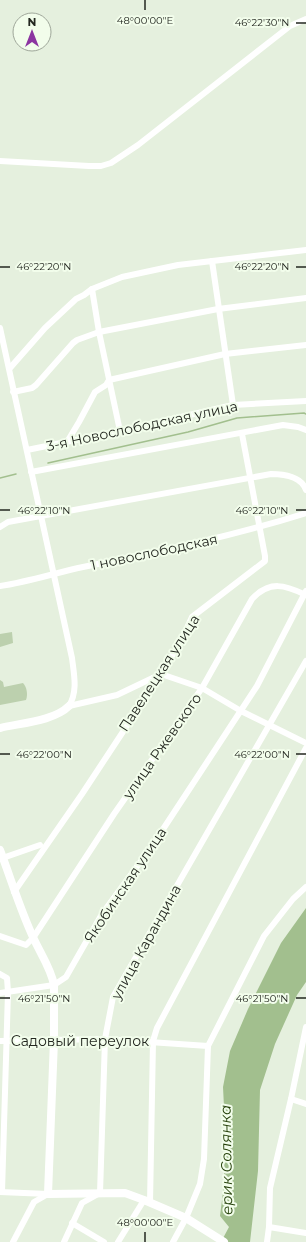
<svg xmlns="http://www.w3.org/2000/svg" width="306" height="1242" viewBox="0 0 306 1242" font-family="Montserrat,sans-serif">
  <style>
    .green { fill: #bcd0ae }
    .water { fill: #a2bf8e }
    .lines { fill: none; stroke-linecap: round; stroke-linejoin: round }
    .stream { stroke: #a2bf8e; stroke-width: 1.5 }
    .minor { stroke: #fff; stroke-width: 6 }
    .tertiary { stroke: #fff; stroke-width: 8 }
    .ticks { fill: none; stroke: #232720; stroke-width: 1.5 }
    .labels { text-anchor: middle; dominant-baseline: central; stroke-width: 4; stroke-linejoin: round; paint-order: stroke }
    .street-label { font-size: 14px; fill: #232720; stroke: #f2fdeb }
    .water-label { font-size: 15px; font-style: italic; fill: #25400a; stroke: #f2fdeb }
    .ticks-label { font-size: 10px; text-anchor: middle; fill: #232720; stroke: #f2fdeb; stroke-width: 4; stroke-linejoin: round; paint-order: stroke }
  </style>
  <rect width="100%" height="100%" fill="#e5f0de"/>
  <g class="green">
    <path d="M12,632L13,643L0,647V634Z"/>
    <path d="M0,680L3,682L4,687L23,683C27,687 28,695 26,700L0,705Z"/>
  </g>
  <path class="water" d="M306,908V982L297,995L275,1044L260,1090L258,1171L250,1242H221L229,1227L220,1216L224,1184L225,1127L223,1087L230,1051L248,1009L281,943Z"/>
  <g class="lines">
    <g class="stream">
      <path d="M48,463L188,432L237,418L304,413L306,414"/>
      <path d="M0,478L16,474"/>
    </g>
    <g class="minor">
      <path d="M0,161L89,166H101L111,163L138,145L290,26L306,19"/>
      <path d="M212,261L233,405"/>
      <path d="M92,289L99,332L120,431"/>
      <path d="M0,328L72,658C74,675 78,691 69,706"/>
      <path d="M10,368L45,328L76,299L84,295L92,289L122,277L178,265L306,250"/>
      <path d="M13,392L32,388L36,385L73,343L77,340L99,332L218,309L306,298"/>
      <path d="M67,442L79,422L95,392L106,385L109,380L225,354L306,345"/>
      <path d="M27,450L120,431L233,405L306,401"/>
      <path d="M31,472L283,425L298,427L306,430"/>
      <path d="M0,527L8,522L271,474C283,474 301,476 306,490"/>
      <path d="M0,586C28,582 55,573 83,567C158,552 233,536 306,513"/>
      <path d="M69,706L117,695L161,674L202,688L241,711L306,743"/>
      <path d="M0,859L40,845"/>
      <path d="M14,892L82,794L161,674L181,641L192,617L265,561V556L242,434"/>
      <path d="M0,936L26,945L33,938L114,814L202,688L252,599C270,580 285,585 306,595"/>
      <path d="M0,974L7,978L8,992L2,1192"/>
      <path d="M0,993L54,985L66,977L102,914L152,846L257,686L306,591"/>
      <path d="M0,1041L105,1039L208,1046"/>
      <path d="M291,1099L306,1104"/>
      <path d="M0,1192L48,1194"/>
      <path d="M150,1203L153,1041L157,1028L306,748"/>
      <path d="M72,1223L104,1242"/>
      <path d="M269,1227L306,1233"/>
      <path d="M13,1242L34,1202L48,1194"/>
      <path d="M64,1242L82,1203L100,1193L105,1039L113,997L306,661"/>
      <path d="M118,1242L144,1200"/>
      <path d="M173,1242L186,1218L200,1184L204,1159L208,1046L264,936L293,899L306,887"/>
      <path d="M267,1242L269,1227L270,1188L291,1099L306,1027"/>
    </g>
    <g class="tertiary">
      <path d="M0,728C21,723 54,721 69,706"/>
      <path d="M0,850C11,879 20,909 33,937C40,953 51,968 54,985V1040L48,1194L125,1193L144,1200L186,1218L224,1242"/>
    </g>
  </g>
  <path class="ticks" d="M145,0V10M296,23H306M0,267H10M296,267H306M0,510H10M296,510H306M0,754H10M296,754H306M0,998H10M296,998H306M145,1232V1242"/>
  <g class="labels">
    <g class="street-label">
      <text transform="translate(142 426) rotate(-12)">3-я Новослободская улица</text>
      <text transform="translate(154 552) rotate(-12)">1 новослободская</text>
      <text transform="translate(159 673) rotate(-57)">Павелецкая улица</text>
      <text transform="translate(162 746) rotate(-55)">улица Ржевского</text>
      <text transform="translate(125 885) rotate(-56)">Якобинская улица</text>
      <text transform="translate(146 942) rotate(-61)">улица Карандина</text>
      <text x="80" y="1041">Садовый переулок</text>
    </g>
    <g class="water-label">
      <text transform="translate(226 1160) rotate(-91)">ерик Солянка</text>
    </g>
  </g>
  <g class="ticks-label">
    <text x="145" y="24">48°00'00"E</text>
    <text x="262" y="26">46°22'30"N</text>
    <text x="44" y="270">46°22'20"N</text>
    <text x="262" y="270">46°22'20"N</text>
    <text x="44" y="514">46°22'10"N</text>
    <text x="262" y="514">46°22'10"N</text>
    <text x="44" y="758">46°22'00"N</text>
    <text x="262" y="758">46°22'00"N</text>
    <text x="44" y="1002">46°21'50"N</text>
    <text x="262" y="1002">46°21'50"N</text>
    <text x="145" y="1226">48°00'00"E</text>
  </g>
  <g transform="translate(32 32)"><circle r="19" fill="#f2fdeb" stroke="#9fa79a"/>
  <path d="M0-3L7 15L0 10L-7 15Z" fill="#8c35a1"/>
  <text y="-6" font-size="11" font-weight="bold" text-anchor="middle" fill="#232720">N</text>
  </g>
</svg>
